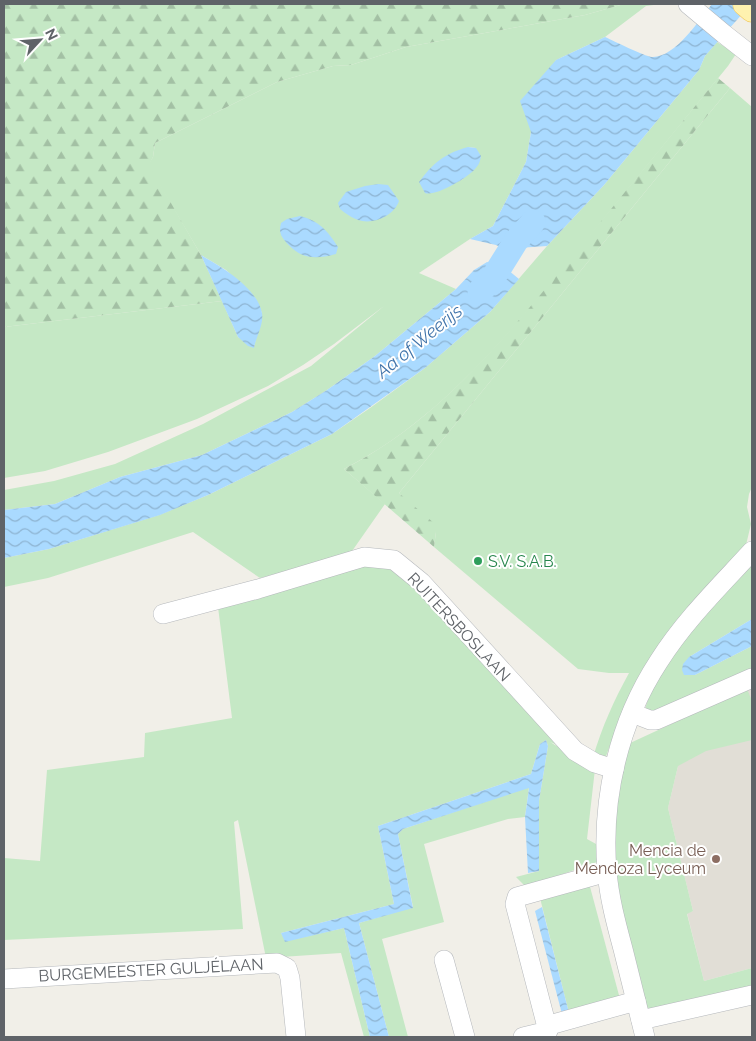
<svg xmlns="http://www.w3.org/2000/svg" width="756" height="1041" viewBox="0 0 756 1041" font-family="Raleway,sans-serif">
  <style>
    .education { fill: #e1ded6 }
    .grass { fill: #c5e8c5; fill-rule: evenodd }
    .forest { fill: url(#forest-firs) }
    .water { fill: url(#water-waves) }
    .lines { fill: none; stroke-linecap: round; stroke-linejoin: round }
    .river { stroke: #aadaff; stroke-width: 25 }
    .minor-casing { stroke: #b5b8bc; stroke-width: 20 }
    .major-casing { stroke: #f2c960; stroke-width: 25 }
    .minor { stroke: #fff; stroke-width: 19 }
    .major { stroke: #fff2af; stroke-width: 24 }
    .leisure-dot { fill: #2e9e5b; stroke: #fff; stroke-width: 2 }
    .education-dot { fill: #8d6e63; stroke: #fff; stroke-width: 2 }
    .labels { text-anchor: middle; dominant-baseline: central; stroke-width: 4; stroke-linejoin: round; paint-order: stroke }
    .leisure-label { font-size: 16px; fill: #27864d; stroke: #fff; text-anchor: start }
    .street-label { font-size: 16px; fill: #5f6368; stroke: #fff }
    .education-label { font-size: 16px; fill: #785e54; stroke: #fff; text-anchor: end }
    .water-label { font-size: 18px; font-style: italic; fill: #4174aa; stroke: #fff }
  </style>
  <defs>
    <pattern id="forest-firs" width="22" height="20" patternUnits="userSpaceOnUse" patternTransform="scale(1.25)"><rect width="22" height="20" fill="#c5e8c5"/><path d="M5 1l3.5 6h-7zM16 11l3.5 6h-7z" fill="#a3c0a4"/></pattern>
    <pattern id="water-waves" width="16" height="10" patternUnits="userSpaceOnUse" patternTransform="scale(1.25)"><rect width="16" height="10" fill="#aadaff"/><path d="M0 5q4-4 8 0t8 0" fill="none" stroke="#8eb4d2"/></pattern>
  </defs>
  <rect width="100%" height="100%" fill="#f1efe8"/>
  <path class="education" d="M752,687V968L704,981L687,913L693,911L668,808L678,766L662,729Z"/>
  <g class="grass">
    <path d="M624,4H661L646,6L605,37L556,60L531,132L526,162L493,226L470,239L419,273L456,289L375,356L327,390L292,412L202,455L120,477L55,504L4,510V490L54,481L115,464L203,424L311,366L384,306L334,344L303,365L268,386L197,419L108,452L45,471L4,478V327L222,301L238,337L254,347L262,313L255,298L226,270L201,255L148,165L153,157L155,143L277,82L333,66L351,65L406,47L585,15ZM468,147L476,148L463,179L451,185Z"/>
    <path d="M717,42L736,54L728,66C677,129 626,191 575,254C508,335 439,421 344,469L385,504L350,554L260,578L193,532L48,578L4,587V558L49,549L159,515L208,495L332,434L370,408L425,368L490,312L547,246L604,185L699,70L705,56Z"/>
    <path d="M730,88L752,107V487L749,494L747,507L751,524L746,545L613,737L605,759L593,757C602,727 614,700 629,673H609L578,669L434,547L436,532L399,493Z"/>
    <path d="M364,562L401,569L568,749L550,742L595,769L587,839L596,844L597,862L526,887L516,877L539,871V801L548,746L546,740L540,744L531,774L378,826L394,904L281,933L286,941L344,928L370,1037H364L341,953L266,958L238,820L234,822L243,929L4,940V858L40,861L47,770L144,757L145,733L232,718L218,607Z"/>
    <path d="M752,562V619L689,657L695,675L752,646V669L656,717L645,710C648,696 655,685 663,672C687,631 720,597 752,562Z"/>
    <path d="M747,689L752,701V740L706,751L678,766L668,808L693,911L687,914L704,981L752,968V989L647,1013L614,876L616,802L628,744Z"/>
    <path d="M529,787L525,817L508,819L424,844L444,922L382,939L408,1037H389L359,923L413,907L398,834L403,829Z"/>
    <path d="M589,883L620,999L569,1013L540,898Z"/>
  </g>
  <g class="forest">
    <path d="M4,4H624L585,15L406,47L351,65L333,66L277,82L155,143L153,157L149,165L201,255L222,301L4,327Z"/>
    <path d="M718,78L730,88L399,493L435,524L436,532L434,547L344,469C437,422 504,339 569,260C619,200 668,139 718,78Z"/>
  </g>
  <g class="water">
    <path d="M712,4H751L705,56L699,70L604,185L547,246L505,249L496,245L470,239L493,226L526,162L531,132L520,101L556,60L605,37C614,41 644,56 652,57C675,58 700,19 712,4Z"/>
    <path d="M468,147L476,148L481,156C480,162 479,165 474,170C467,178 435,197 425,193L419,182C434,162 444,154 468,147Z"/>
    <path d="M378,184L388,185L399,201C394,216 373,225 358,220C352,218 345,213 340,209L338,203L346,192L365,186Z"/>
    <path d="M300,216C319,221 327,230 338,247L336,254C314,260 300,259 285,241C280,235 279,231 281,223L287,219Z"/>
    <path d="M201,255C221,267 257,287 262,313C264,324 256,337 254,348L248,346L238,337Z"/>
    <path d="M487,262L502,265L519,279L490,312L425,368L332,434L208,495L160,515L49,549L4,558V510L55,504L120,477L202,455L292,412L327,390L375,356L456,289L474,270Z"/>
    <path d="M752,619V646L695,675H684L682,670L683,664L689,657Z"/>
    <path d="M546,740L548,746L539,801V871L528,873L525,817L529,788L403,829L398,834L413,908L359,923L389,1037H370L344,928L285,942L281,933L394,904L378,826L531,774L540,744Z"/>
    <path d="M542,907L569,1013L562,1014L535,911Z"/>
  </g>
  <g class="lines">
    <path class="river" d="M480,291L491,281L516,241L533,222"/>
    <defs>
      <g id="minor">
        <path d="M688,4L724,34L752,56"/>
        <path d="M163,614L258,589L364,557L394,560L421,582L575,751L595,763L614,769"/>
        <path d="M632,713L650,720H656L752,678"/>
        <path d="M444,960L465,1037"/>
        <path d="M4,979L277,963L287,968L290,978L296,1037"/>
        <path d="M641,1020L752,995"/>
        <path d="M546,1026L636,1001"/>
        <path d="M523,1037L548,1031L515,904L517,897L607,872"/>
        <path d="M645,1037C638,1008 630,978 623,949C616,923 609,897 607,871C601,798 619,722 659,661C685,620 720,586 752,551"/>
      </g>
      <path id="major" d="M745,4L752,10"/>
    </defs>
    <use href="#minor" class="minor-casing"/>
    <use href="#major" class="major-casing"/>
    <use href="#minor" class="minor"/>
    <use href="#major" class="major"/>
  </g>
  <circle class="leisure-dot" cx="478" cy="561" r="5"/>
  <circle class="education-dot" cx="716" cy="859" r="5"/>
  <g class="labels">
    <g class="leisure-label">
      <text x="488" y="561">S.V. S.A.B.</text>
    </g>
    <g class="street-label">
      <text transform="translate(459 627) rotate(47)">RUITERSBOSLAAN</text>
      <text transform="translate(151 970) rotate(-3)">BURGEMEESTER GULJÉLAAN</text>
    </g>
    <g class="education-label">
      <text x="706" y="850">Mencia de<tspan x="706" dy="18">Mendoza Lyceum</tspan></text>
    </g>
    <g class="water-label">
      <text transform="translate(419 341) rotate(-39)">Aa of Weerijs</text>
    </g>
  </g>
  <rect width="756" height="1041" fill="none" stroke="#5f6368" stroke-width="10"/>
  <g transform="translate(40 40) rotate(64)" stroke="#ffffff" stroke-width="4" paint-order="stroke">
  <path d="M0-4L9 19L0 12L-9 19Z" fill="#5f6368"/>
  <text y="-8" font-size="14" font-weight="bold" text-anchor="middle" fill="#5f6368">N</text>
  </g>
</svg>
